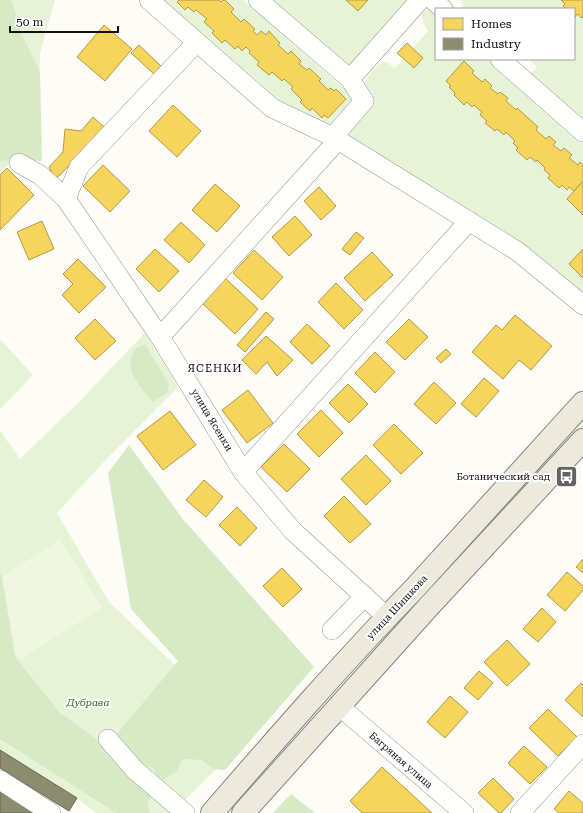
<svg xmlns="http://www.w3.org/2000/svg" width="583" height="813" viewBox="0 0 583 813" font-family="'Roboto Serif',serif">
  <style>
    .green { fill: #e7f3d7 }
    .forest { fill: #d8eac5 }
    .pitch { fill: #f0f6e1 }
    .homes { fill: #f6d55c; stroke: #b19a46 }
    .industry { fill: #8c8c6e; stroke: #676752 }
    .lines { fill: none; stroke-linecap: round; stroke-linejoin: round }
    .minor-casing { stroke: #979795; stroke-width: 20 }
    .major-casing { stroke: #858482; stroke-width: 24 }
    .minor { stroke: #fffffe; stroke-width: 19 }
    .major { stroke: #ede9dc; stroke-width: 22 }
    .labels { text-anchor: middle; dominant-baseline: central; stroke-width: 4; stroke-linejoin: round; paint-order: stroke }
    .street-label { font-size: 10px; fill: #111; stroke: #fff }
    .poi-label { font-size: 10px; fill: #111; stroke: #fff; text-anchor: end }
    .park-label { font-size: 10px; font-style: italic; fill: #2f6b1f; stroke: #fff }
    .neighbourhood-label { font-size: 11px; letter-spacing: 1px; fill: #111; stroke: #fff }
  </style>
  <rect width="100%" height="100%" fill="#fdfcf7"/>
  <g class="green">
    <path d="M0,0H55L40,53L38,132L14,160L0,173Z"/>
    <path d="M158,0H243L357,100L332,127L258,90Z"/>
    <path d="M266,0H416L350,71Z"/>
    <path d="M460,0H583V123L529,76L537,67L529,59H574V9H461L462,2Z"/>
    <path d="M428,7L436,14V59H488L583,142V299L349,142L348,132L371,106V92L365,87V79L379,64L387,62L395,68L428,31L423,23L422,14Z"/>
    <path d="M145,333L178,387L101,465L57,513L109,602L244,731L248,737L172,813H96L77,798L0,750V431L20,459L78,403Z"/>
    <path d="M0,339L33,375L0,409Z"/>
    <path d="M583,417V428L437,590L428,586Z"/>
  </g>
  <g class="forest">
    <path d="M0,0H12L20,31L40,72L42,161L14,160L0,161Z"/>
    <path d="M145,344L169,384L167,393L153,402L144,392L132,374L130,360L136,348Z"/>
    <path d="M129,445L182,518L314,667L225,770L213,769L202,760L183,759L176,772L160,782L152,767L138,768L152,793L147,804L150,813H115L110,809L0,739V571L2,577L15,657L60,713L109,748L116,735L178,661L131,609L108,473Z"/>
    <path d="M291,794L315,813H273Z"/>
  </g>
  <path class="pitch" d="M60,539L102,607L21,660L16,654L2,577Z"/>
  <g class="homes">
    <path d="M179,0H219L221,2L223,0H225L234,9L231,12L241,22L244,19L255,29L253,31L257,35L261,31L266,35L269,31L280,43L278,45L288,54L291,51L301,61L299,64L307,70L309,68L321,79L319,81L328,90L331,88L334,91L336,89L346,99L328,118L324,115L322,118L312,108L310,111L300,102L302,100L291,89L293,87L284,79L282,81L272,72L269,75L257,65L259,62L249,53L250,51L246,47L242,51L238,46L235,49L225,40L222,43L212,33L214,31L204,22L207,19L196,10L194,12L188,7L185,10L177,2Z"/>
    <path d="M346,0H368L358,11Z"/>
    <path d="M561,0H583V17L582,18L577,14L575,17L574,9H566L563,6L565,4Z"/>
    <path d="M104,25L132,49L105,81L77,57Z"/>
    <path d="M407,43L423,58L414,68L397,53Z"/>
    <path d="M139,45L162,67L155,75L131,53Z"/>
    <path d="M464,61L474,71L472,73L482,82L485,79L492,86L490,88L498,94L500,92L508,98L506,101L516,110L517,108L538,127L536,130L546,139L549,136L556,142L553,145L561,151L564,148L572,155L569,158L578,165L580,162L583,165V181L574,191L569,187L567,190L562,185L559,188L548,178L550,175L544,170L545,168L537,160L536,162L530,157L527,160L516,150L518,148L513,143L515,141L506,132L504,135L497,129L495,131L485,123L487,121L480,115L482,112L474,105L472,107L467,102L464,105L454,95L455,93L449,87L451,86L446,81Z"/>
    <path d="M173,105L201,131L177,157L149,131Z"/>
    <path d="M93,117L105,128L59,176L49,183L52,174L49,167L63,152L65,129L81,131Z"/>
    <path d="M103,165L130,191L110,212L83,186Z"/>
    <path d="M7,168L34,195L0,230V175Z"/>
    <path d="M583,181V215L567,199Z"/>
    <path d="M215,184L240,206L217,232L192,210Z"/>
    <path d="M319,187L336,206L321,220L304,201Z"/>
    <path d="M295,216L312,235L289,256L272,237Z"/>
    <path d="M42,221L54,249L29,260L17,232Z"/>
    <path d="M181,222L205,245L189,263L164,240Z"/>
    <path d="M356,232L364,238L350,255L342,249Z"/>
    <path d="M155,249L179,271L159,292L136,269Z"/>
    <path d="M583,249V278L569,264Z"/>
    <path d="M254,250L283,277L262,300L233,273Z"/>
    <path d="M372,252L393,275L365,301L344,278Z"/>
    <path d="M78,259L106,287L79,313L62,295L73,284L63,274Z"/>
    <path d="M225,278L258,309L235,334L202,303Z"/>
    <path d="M336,283L363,310L344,329L318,302Z"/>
    <path d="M266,312L274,319L245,352L237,345Z"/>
    <path d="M515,315L552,346L531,370L519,360L503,379L472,352L496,325L502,330Z"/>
    <path d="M95,319L116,341L95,360L75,338Z"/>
    <path d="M409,319L428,337L405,360L386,342Z"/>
    <path d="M307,324L330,346L312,364L290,342Z"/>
    <path d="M266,336L293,360L277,376L267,362L256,374L242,360Z"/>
    <path d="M446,349L451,354L441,363L436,358Z"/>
    <path d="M375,352L395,372L375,393L355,373Z"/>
    <path d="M484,378L499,391L476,417L461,404Z"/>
    <path d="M434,382L456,403L436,424L414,404Z"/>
    <path d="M348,384L368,404L349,423L329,403Z"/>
    <path d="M248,390L273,423L247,443L222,410Z"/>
    <path d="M321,410L343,433L319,457L297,434Z"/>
    <path d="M170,411L196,445L163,470L137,436Z"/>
    <path d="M394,424L423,453L401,474L373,445Z"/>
    <path d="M284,444L310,469L287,492L261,467Z"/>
    <path d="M366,455L391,481L366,505L341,479Z"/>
    <path d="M204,480L223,497L206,517L186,500Z"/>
    <path d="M344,496L371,524L350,543L324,516Z"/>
    <path d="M237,507L257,528L240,546L219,525Z"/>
    <path d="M583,559V573L576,567Z"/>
    <path d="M282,568L302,589L283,607L263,586Z"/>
    <path d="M567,572L583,586V590L565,611L547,595Z"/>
    <path d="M542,608L556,622L538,642L523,629Z"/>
    <path d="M507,640L530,664L507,686L484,662Z"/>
    <path d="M479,671L493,683L478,700L464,688Z"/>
    <path d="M581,683L583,685V717L565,700Z"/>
    <path d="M450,696L468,712L445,738L427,722Z"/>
    <path d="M548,709L577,737L558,756L529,728Z"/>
    <path d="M524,746L547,767L530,784L508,763Z"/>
    <path d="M382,767L432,813H362L350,801Z"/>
    <path d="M493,778L514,799L501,813H499L478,793Z"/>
    <path d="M569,791L583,803V813H559L554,809Z"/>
  </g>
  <g class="industry">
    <path d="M0,750L77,798L69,811L0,768Z"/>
    <path d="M0,788L40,813H0Z"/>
  </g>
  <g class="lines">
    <defs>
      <g id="minor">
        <path d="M149,0L272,108L333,137"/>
        <path d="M258,0L350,79"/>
        <path d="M420,0L350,79L364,101L333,137L517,251L583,305"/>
        <path d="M433,0L443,9"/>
        <path d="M500,59L583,132"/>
        <path d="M19,163L40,175L66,199L160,337L243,472L293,531L387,617"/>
        <path d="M66,199L79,167L197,42"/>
        <path d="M160,337L338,140"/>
        <path d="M243,472L469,221"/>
        <path d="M332,630L365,596"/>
        <path d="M339,706L464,813"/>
        <path d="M108,739L135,770L185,813"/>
        <path d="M0,780L51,813"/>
        <path d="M520,813L583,744"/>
      </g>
      <g id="major">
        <path d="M212,813C278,737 344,661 414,589L583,403"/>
        <path d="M243,813L431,604L583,440"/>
      </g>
    </defs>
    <use href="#minor" class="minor-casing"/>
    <use href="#major" class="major-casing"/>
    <use href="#minor" class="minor"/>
    <use href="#major" class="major"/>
  </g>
  <defs>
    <symbol id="bus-square" viewBox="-11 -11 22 22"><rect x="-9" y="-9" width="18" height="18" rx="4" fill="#646362" stroke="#fff"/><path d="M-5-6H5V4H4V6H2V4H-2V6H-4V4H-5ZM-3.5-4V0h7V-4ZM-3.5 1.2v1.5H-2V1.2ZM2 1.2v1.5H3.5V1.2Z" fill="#fff"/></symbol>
  </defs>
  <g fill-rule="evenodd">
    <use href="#bus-square" x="554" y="464" width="25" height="25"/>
  </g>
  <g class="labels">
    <g class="street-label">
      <text transform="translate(212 420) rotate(59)">улица Ясенки</text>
      <text transform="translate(397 607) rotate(-47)">улица Шишкова</text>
      <text transform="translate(401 760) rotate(41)">Багряная улица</text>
    </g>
    <g class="poi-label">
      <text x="550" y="476">Ботанический сад</text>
    </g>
    <g class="park-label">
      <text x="88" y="702">Дубрава</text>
    </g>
    <g class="neighbourhood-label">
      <text x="215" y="368">ЯСЕНКИ</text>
    </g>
  </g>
  <rect x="435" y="8" width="140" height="52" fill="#ffffff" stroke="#a0a0a0"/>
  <rect x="443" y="18" width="20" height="12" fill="#f6d55c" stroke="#a0a0a0"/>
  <text x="471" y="28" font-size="12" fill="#111111">Homes</text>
  <rect x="443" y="38" width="20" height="12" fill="#8c8c6e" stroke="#a0a0a0"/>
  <text x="471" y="48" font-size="12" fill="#111111">Industry</text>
  <path d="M10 26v6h108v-6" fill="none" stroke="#111111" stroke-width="2"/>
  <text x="16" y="26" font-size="12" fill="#111111" stroke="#ffffff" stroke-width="3" paint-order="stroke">50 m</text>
</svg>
